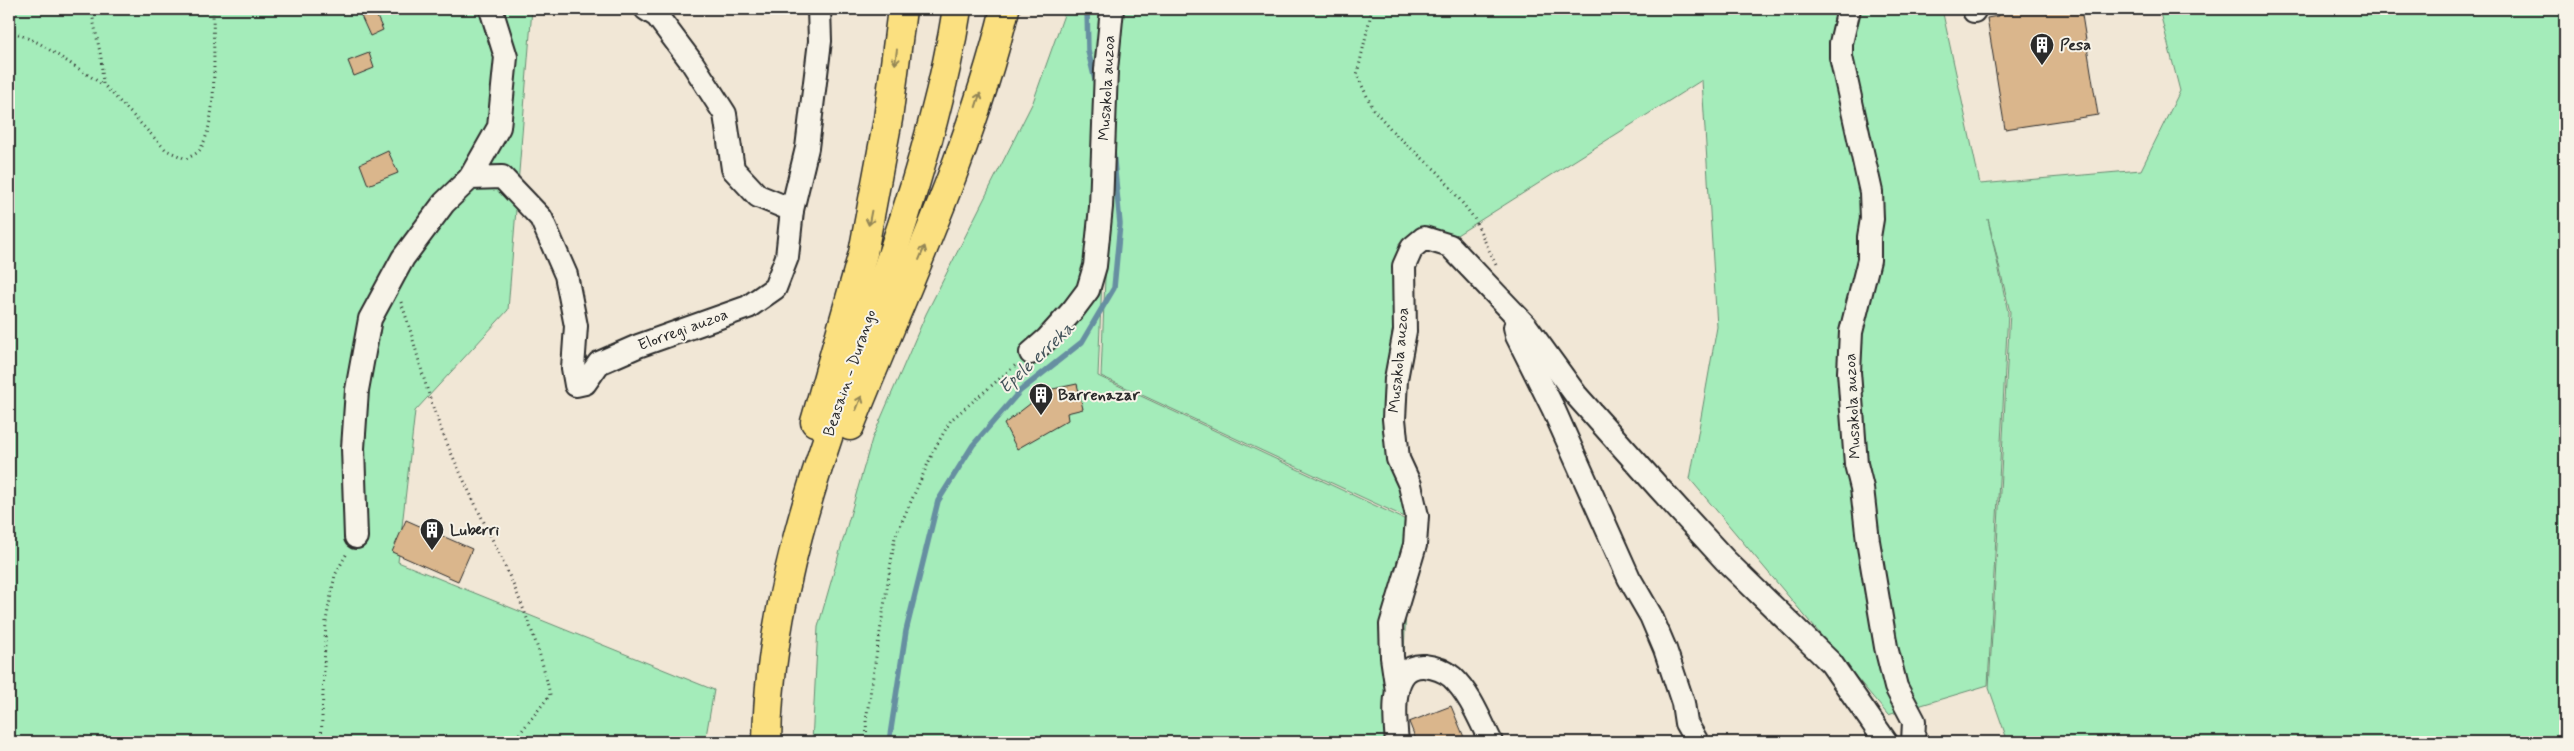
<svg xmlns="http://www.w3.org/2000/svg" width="2574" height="751" viewBox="0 0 2574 751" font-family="Mynerve,sans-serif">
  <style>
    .green { fill: #a4ecba; stroke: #688c72 }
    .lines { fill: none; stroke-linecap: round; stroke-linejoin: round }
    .stream { stroke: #668fa1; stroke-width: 5.5 }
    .building { fill: #dab68c; stroke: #2b2b2b }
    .minor-casing { stroke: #2b2b2b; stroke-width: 26 }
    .highway-casing { stroke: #2b2b2b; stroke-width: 31 }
    .path { stroke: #2b2b2b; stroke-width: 3; stroke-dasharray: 1 4; stroke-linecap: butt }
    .minor { stroke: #f7f3e8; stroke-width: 22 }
    .highway { stroke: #fbe080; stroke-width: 28 }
    .oneway { stroke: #938656 }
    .labels { text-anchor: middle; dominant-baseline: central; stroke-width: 4; stroke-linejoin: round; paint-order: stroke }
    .poi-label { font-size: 16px; font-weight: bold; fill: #2b2b2b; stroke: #f7f3e8; text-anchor: start }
    .street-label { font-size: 16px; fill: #2b2b2b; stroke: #f7f3e8 }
    .water-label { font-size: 18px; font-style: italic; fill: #44555c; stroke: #f7f3e8 }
  </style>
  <rect width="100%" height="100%" fill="#f1e7d6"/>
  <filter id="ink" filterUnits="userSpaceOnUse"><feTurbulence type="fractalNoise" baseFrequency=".02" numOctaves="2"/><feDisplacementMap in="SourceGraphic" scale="10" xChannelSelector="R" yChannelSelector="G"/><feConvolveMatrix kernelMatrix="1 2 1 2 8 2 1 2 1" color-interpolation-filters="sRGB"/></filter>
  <g filter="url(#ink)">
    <g class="green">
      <path d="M9,9H532L508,310L415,411L398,562L714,690L705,742H9Z"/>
      <path d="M1066,9H1113L1098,376L1406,520L1410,518L1400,742H812L818,627L872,439L926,314L1033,102Z"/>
      <path d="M1116,9H1942L1980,184L2141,170L2180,91L2159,9H2565V742H2008L1989,688L2010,312L1988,219L2008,312L1988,685L1888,715L1690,479L1717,327L1702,80L1449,240L1399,243L1407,518L1101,376Z"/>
    </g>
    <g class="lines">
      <g class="stream">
        <path d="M1087,9L1088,51L1096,84"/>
        <path d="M889,742L906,631L938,501L973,445L1020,391L1082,342L1114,288L1120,224L1113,151"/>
      </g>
    </g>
    <g class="building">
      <path d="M1997,9H2081L2098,115L2005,129L1987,18L1998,16Z"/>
      <path d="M374,10L383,30L370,36L361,16Z"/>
      <path d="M369,53L374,68L354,76L348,61Z"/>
      <path d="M388,151L398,173L368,185L360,164Z"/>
      <path d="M1077,384L1083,409L1067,413L1068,420L1017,449L1004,424L1048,390Z"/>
      <path d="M406,520L472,549L458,581L392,552Z"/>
      <path d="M1451,706L1466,742H1417L1409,722Z"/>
    </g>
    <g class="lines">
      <defs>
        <g id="minor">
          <path d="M646,9L657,16L693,64L725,114L733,169L758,196L792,210"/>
          <path d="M1849,9L1841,43V57L1871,192L1872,219L1869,237V260L1851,332L1849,372L1856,464L1862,488L1868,541L1886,647L1896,687L1914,721L1913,742"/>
          <path d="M1974,9V11"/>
          <path d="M470,178L499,127L506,57L491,9"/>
          <path d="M1515,327L1517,336L1553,408L1629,578L1651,616L1665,649L1683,703L1686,723L1697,742"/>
          <path d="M1031,353L1047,339L1073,310L1088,290L1095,266L1101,207L1106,70L1112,9"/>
          <path d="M356,537L353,448L357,390L370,319L403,258L444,203L470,178L502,177L541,218L566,275L576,326L573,368L576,385L585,383L599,363L638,346L748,307L775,288L787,257L792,210L807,148L820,41L819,9"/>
          <path d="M1397,691L1392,657L1391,625L1415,545L1417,516L1410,485L1398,459L1394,419L1396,379L1405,331L1404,266L1412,248L1424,238L1450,246L1526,326L1576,395L1660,489L1725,560L1831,663L1886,742"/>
          <path d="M1397,742C1395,720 1388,664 1424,666C1434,667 1444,670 1452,677C1470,694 1480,720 1491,742"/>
        </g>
        <g id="highway">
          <path d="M815,422L863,253L888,119L902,9"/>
          <path d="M850,426C905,288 970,153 1005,9"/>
          <path d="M767,742C769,570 838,413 893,252C920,173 944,92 957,9"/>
        </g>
      </defs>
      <use href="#minor" class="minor-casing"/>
      <use href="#highway" class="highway-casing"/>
      <g class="path">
        <path d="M91,9L101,57L103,84L166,150L186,159C191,156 199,153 201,148C219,116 213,46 213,9"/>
        <path d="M1372,9L1357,75L1373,109L1397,136L1439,173L1474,218L1496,265"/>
        <path d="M9,30L39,43L102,84"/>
        <path d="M401,302C416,344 424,387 441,429C477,517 531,601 550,695L513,742"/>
        <path d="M321,742L326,620L335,575L347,553"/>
        <path d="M867,742L866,720L895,537L935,448L951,420L1017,364"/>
      </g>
      <use href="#minor" class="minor"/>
      <use href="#highway" class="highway"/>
    </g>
    <defs><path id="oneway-shaft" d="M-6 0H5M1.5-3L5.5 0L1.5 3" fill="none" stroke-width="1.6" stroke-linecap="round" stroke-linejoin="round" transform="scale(1.25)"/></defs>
    <g class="oneway">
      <use href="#oneway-shaft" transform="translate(896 57) rotate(97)"/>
      <use href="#oneway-shaft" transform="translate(978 100) rotate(-72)"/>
      <use href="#oneway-shaft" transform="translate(870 218) rotate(101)"/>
      <use href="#oneway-shaft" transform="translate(922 253) rotate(-67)"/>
      <use href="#oneway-shaft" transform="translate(859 403) rotate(-68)"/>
    </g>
  </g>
  <defs>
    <symbol id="building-pin" viewBox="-11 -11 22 30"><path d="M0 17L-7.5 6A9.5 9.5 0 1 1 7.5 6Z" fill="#2b2b2b" stroke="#f7f3e8"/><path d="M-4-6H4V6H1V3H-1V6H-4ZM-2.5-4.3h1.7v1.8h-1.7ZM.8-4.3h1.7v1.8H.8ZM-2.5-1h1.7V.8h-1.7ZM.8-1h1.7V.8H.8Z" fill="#fff"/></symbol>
  </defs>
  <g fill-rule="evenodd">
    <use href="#building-pin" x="2028" y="31" width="28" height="38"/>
    <use href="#building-pin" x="1027" y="381" width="28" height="38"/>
    <use href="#building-pin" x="418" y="516" width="28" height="38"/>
  </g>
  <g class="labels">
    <g class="poi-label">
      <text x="2060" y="45">Pesa</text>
      <text x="1058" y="395">Barrenazar</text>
      <text x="450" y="530">Luberri</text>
    </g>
    <g class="street-label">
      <text transform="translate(1107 88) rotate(-87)">Musakola auzoa</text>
      <text transform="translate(683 330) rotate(-20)">Elorregi auzoa</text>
      <text transform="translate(1399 360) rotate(-85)">Musakola auzoa</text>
      <text transform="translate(850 373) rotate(-71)">Beasain - Durango</text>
      <text transform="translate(1853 406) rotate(-93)">Musakola auzoa</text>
    </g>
    <g class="water-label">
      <text transform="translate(1037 358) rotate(-43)">Epele erreka</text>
    </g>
  </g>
  <rect width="2574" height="751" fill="none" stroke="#f7f3e8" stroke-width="30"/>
  <rect x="15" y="15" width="2544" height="721" fill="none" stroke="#2b2b2b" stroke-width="2" filter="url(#ink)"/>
</svg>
